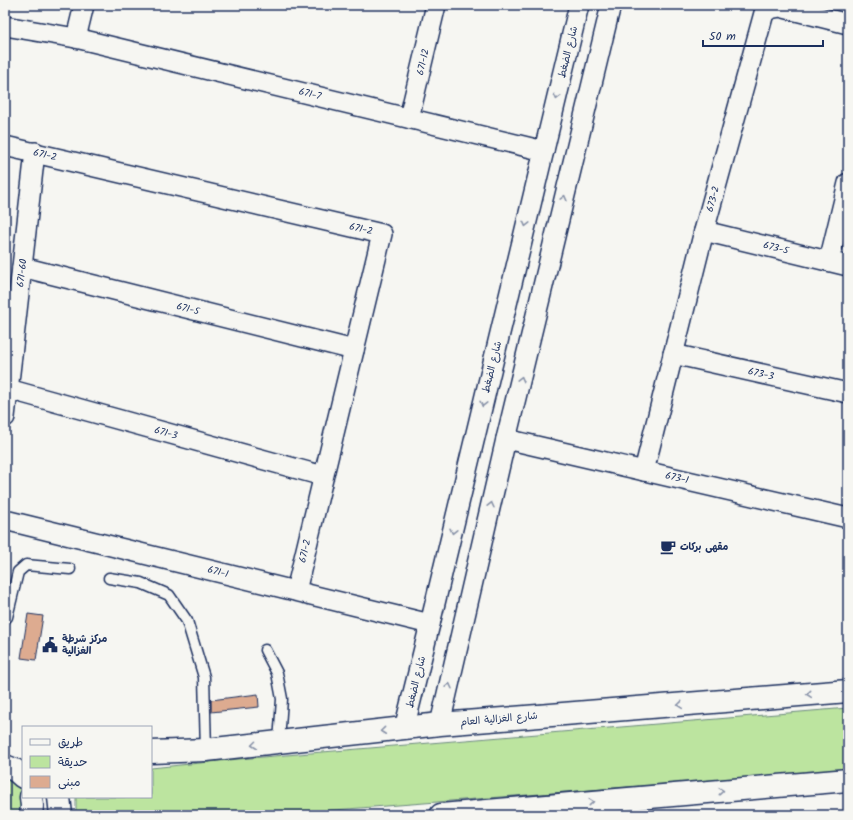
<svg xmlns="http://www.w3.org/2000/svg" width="853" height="820" viewBox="0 0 853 820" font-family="Kalam,'Playpen Sans Arabic',sans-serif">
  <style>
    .green { fill: #bce49f; stroke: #6c8a7e }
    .building { fill: #ddab90; stroke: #1b2f5e }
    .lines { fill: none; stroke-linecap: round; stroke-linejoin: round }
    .service-casing { stroke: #1b2f5e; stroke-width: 13 }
    .minor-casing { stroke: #1b2f5e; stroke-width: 22 }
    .secondary-casing { stroke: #1b2f5e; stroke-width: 25 }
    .service { stroke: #f6f6f2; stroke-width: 10 }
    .minor { stroke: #f6f6f2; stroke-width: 19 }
    .secondary { stroke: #f6f6f2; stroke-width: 22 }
    .oneway { stroke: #8892a8 }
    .labels { text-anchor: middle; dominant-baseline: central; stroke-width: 3; stroke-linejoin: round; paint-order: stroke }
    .street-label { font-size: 10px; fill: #1b2f5e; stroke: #f6f6f2 }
    .poi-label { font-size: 10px; font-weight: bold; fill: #1b2f5e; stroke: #f6f6f2; text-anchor: start }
  </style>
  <rect width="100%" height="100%" fill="#f6f6f2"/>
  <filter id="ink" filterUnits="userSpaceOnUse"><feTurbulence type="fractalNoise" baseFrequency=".025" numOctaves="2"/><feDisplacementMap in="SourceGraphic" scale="8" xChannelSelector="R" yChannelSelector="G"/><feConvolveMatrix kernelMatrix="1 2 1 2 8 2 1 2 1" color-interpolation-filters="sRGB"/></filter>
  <g filter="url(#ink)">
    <g class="green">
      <path d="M848,708V770L270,815H80L76,811V797H151V768L239,759Z"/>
      <path d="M5,769L23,783L22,810L17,815H5Z"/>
    </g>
    <g class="building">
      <path d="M28,614L43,616L36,660L21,658Z"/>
      <path d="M258,694L259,707L211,712V700Z"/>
    </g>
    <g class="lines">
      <defs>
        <g id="service">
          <path d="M109,578L141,583L169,595L187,621L204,677L206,750"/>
          <path d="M5,619L7,617L18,572L26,565L70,569"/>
          <path d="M265,650L277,673L282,699L279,742"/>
        </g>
        <g id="minor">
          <path d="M5,26L76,38L544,151"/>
          <path d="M76,38L84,5"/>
          <path d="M409,118L436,5"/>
          <path d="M5,146L382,234L296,591"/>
          <path d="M704,231L848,266"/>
          <path d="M829,261L848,183"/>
          <path d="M22,267L354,350"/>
          <path d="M673,354L848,393"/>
          <path d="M8,389L323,476"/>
          <path d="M5,417L35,152"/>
          <path d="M506,439L848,518"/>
          <path d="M644,471L704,231L764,13L770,9L780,7L848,24"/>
          <path d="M5,520L430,624"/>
          <path d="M440,724L506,439L611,5"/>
          <path d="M404,729L430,624L579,5"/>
        </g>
        <g id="secondary">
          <path d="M151,752L206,750L440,724L848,691"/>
          <path d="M5,766L15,770L23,777"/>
          <path d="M59,797L61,815"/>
          <path d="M31,815L32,806L31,797"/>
          <path d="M441,815L848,780"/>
        </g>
      </defs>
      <use href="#service" class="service-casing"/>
      <use href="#minor" class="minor-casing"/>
      <use href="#secondary" class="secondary-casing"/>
      <use href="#service" class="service"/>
      <use href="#minor" class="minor"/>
      <use href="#secondary" class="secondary"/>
    </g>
    <defs><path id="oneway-chevron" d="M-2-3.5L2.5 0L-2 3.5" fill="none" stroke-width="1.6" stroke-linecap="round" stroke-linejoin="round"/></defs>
    <g class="oneway">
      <use href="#oneway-chevron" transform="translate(557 97) rotate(104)"/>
      <use href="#oneway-chevron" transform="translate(564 198) rotate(-76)"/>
      <use href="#oneway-chevron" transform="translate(526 224) rotate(104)"/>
      <use href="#oneway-chevron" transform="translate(521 379) rotate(-76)"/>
      <use href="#oneway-chevron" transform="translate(483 404) rotate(104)"/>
      <use href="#oneway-chevron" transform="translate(491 505) rotate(-77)"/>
      <use href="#oneway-chevron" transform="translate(453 531) rotate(103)"/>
      <use href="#oneway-chevron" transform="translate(449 686) rotate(-77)"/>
      <use href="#oneway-chevron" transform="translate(809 694) rotate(175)"/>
      <use href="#oneway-chevron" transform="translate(680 705) rotate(175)"/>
      <use href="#oneway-chevron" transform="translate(383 731) rotate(174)"/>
      <use href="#oneway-chevron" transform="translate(254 745) rotate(173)"/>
      <use href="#oneway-chevron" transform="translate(721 791) rotate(-5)"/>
      <use href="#oneway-chevron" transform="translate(591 802) rotate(-5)"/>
    </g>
  </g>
  <defs>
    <symbol id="cafe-bare" viewBox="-9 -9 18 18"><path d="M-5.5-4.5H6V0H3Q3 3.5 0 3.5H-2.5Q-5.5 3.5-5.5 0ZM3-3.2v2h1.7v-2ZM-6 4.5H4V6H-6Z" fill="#1b2f5e" stroke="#f6f6f2" stroke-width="2.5" paint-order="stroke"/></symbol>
    <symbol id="civic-bare" viewBox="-9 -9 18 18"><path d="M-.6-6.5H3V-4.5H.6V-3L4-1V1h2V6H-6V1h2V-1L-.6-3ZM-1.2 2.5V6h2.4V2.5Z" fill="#1b2f5e" stroke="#f6f6f2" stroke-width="2.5" paint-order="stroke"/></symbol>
  </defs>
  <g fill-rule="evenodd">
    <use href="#cafe-bare" x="657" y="536" width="22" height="22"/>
    <use href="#civic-bare" x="39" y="634" width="22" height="22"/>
  </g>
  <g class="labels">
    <g class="street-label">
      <text transform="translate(568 52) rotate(-76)">شارع الضغط</text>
      <text transform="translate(423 62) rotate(-77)">671-12</text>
      <text transform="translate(310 94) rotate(14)">671-7</text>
      <text transform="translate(45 155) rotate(13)">671-2</text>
      <text transform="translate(713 199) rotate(-75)">673-2</text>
      <text transform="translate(361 229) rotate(13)">671-2</text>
      <text transform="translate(776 248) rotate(14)">673-5</text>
      <text transform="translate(22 273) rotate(-83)">671-60</text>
      <text transform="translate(188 309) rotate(14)">671-5</text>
      <text transform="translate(492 367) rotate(-76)">شارع الضغط</text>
      <text transform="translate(761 374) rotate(13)">673-3</text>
      <text transform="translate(166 433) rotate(15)">671-3</text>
      <text transform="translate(677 478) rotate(13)">673-1</text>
      <text transform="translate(305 551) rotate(-77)">671-2</text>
      <text transform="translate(218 572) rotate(14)">671-1</text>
      <text transform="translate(416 682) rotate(-76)">شارع الضغط</text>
      <text transform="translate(499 719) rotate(-5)">شارع الغزالية العام</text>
    </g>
    <g class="poi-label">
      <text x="680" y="547">مقهى بركات</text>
      <text x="62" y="639">مركز شرطة<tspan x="62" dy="12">الغزالية</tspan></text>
    </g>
  </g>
  <rect width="853" height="820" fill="none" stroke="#f6f6f2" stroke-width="20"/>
  <rect x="10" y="10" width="833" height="800" fill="none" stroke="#1b2f5e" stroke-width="1.5" filter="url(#ink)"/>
  <rect x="22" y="726" width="130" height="72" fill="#f6f6f2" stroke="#9ea6b7"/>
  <rect x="30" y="739" width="20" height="6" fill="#f6f6f2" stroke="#9ea6b7"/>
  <text x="58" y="746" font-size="12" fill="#1b2f5e">طريق</text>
  <rect x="30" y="756" width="20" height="12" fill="#bce49f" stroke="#9ea6b7"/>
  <text x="58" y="766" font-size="12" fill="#1b2f5e">حديقة</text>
  <rect x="30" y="776" width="20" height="12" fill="#ddab90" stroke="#9ea6b7"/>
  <text x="58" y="786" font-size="12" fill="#1b2f5e">مبنى</text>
  <path d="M703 40v6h120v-6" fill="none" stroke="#1b2f5e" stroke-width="2"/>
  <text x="709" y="40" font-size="12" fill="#1b2f5e" stroke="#f6f6f2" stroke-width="3" paint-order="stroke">50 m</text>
</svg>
